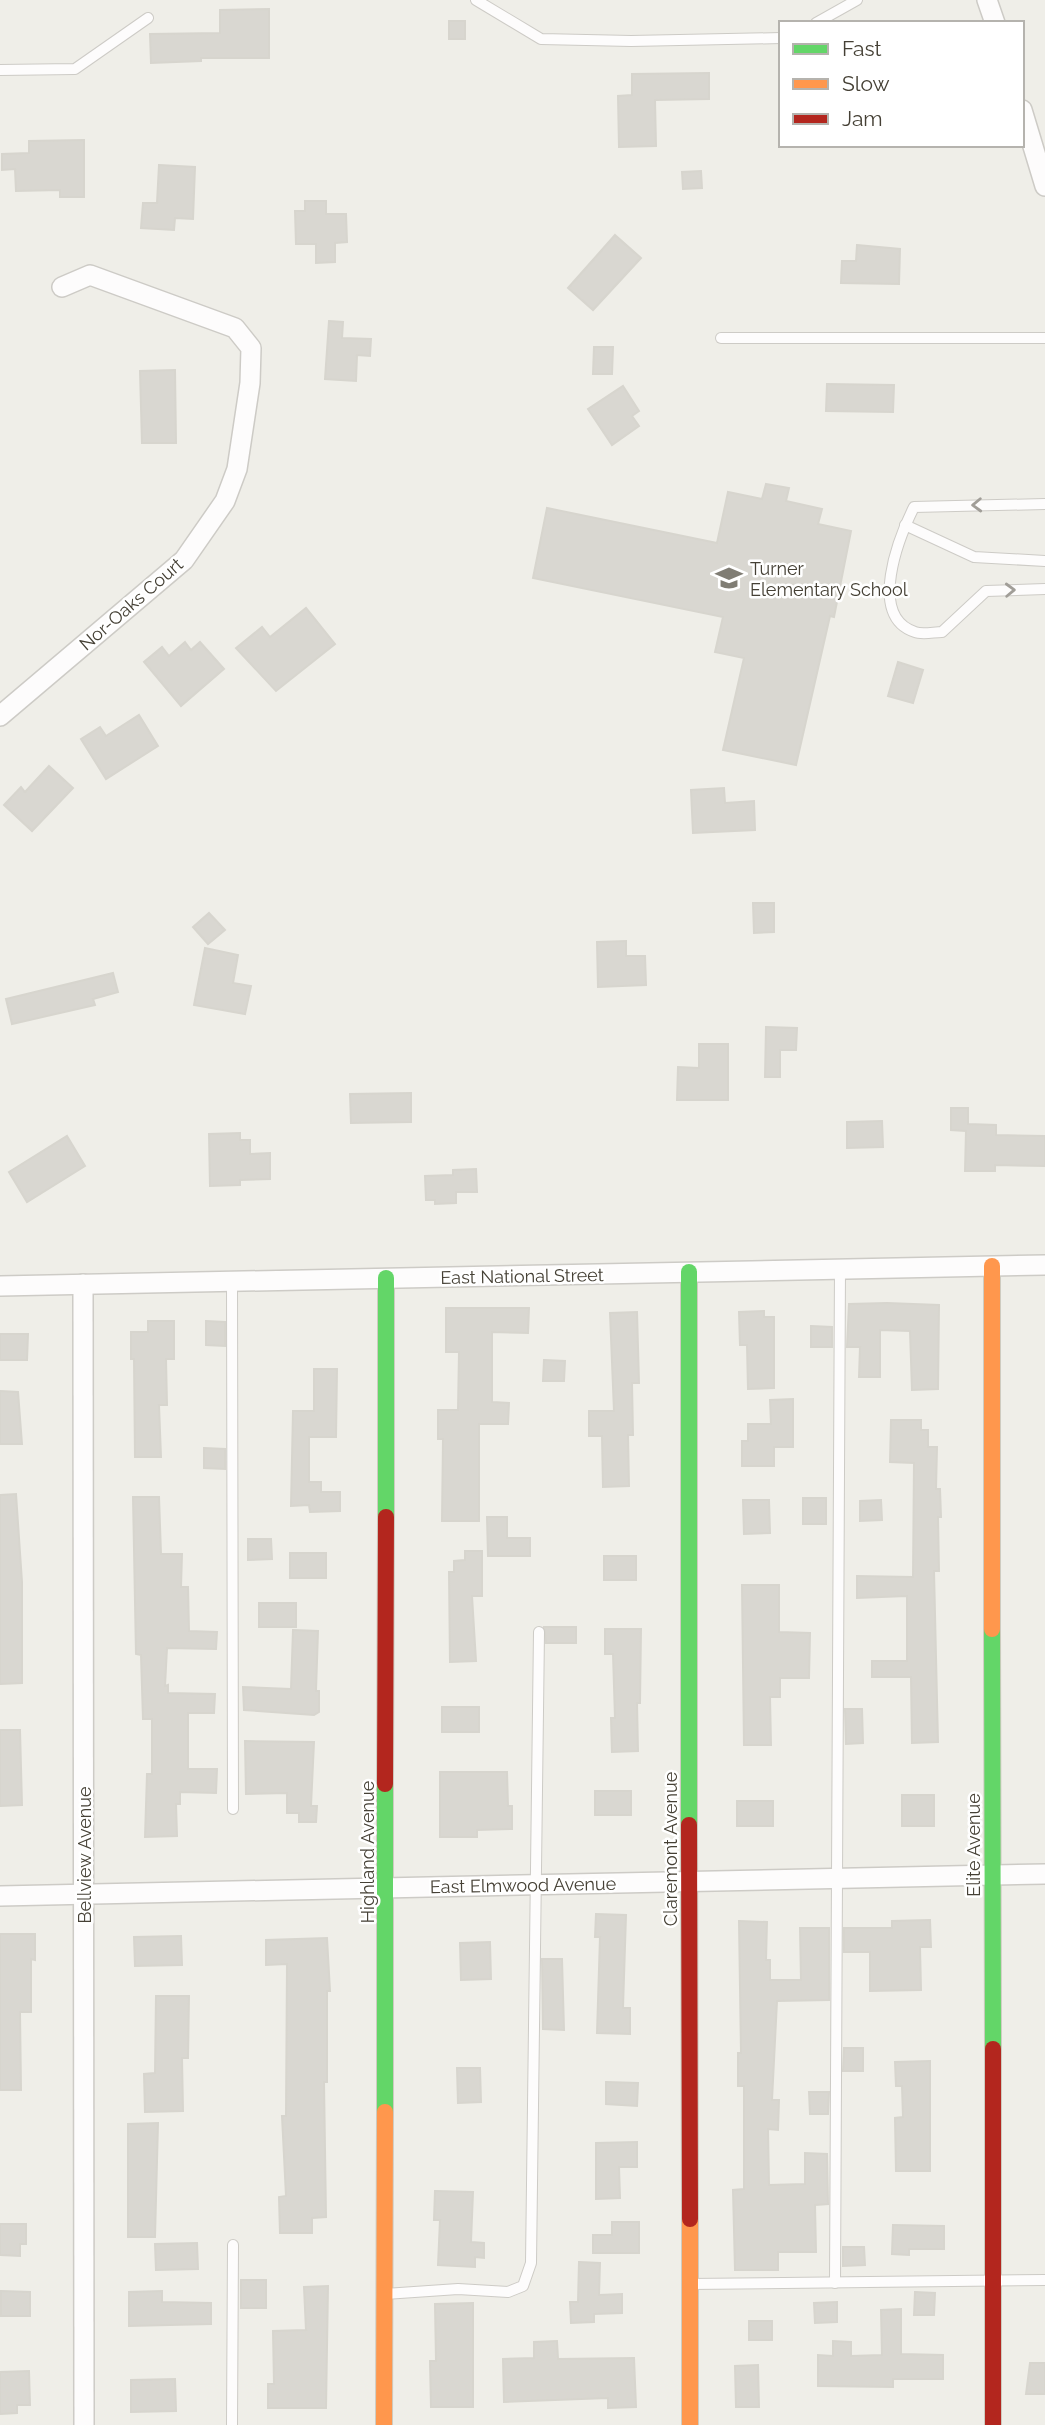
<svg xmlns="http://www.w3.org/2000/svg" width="1045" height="2425" viewBox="0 0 1045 2425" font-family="Raleway,sans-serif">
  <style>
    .building { fill: #d9d7d1; stroke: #d7d5ce; stroke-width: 2 }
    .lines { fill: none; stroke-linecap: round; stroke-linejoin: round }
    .lane-casing { stroke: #cdcbc6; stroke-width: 12 }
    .street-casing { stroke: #cdcbc6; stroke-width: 22 }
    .fast-casing { stroke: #cecbc0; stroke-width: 18 }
    .slow-casing { stroke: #cecbc0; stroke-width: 18 }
    .jam-casing { stroke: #cecbc0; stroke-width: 18 }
    .lane { stroke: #fdfcfc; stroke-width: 10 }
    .street { stroke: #fdfcfc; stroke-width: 19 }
    .fast { stroke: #63d668; stroke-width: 16 }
    .slow { stroke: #ff974d; stroke-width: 16 }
    .jam { stroke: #b3261e; stroke-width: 16 }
    .oneway { stroke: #a19e98 }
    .labels { text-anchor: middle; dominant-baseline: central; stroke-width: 5; stroke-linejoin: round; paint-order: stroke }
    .poi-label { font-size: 18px; fill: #454035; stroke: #fff; text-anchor: start }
    .street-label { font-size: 18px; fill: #454035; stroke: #fff }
  </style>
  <rect width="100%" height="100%" fill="#efeee8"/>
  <g class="building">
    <path d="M269,9V58H201V61L151,63L150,34L220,33V10Z"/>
    <rect x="449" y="21" width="16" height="18"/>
    <path d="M709,73V99L655,100L656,146L619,147L618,96L632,95V74Z"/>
    <path d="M84,140V197H60V190L16,191L15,169L2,170V154L29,153V141Z"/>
    <path d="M159,165L195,167L193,219L175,218L174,230L141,228L143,203H157Z"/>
    <path d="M701,171L702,188L683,189L682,172Z"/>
    <path d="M305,201H326V214H346L347,242L335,243V262L316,263V244H296L295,211H305Z"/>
    <path d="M615,235L641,258L593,310L568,288Z"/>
    <path d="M857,245L900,249L899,284L841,283L842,261H856Z"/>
    <path d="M329,321L343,322L342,338L371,339L370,356L357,355L356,381L325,379Z"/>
    <path d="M594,347H613L612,374H593Z"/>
    <path d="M175,370L176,443H142L140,371Z"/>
    <path d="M827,384L894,385L893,412L826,411Z"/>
    <path d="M623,386L639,411L632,416L639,426L612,445L588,409Z"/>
    <path d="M766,484L789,488L786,501L822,509L818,524L851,531L834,617L830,616L796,765L723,750L744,658L715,652L723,617L533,578L547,508L717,543L728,492L762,499Z"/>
    <path d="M306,608L335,644L276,691L236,648L262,627L270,637Z"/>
    <path d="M185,642L191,650L200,642L224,669L181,706L144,662L162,647L169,656Z"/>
    <path d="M898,662L923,670L913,703L888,696Z"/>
    <path d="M139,715L158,746L106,779L81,739L100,727L106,736Z"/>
    <path d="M49,766L73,788L32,831L4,805L21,787L25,792Z"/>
    <path d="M724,788L725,803L754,801L755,830L693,833L691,790Z"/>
    <path d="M753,903H774V932L754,933Z"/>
    <path d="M209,913L225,930L208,944L193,927Z"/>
    <path d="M626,941V956H645L646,985L598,987L597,942Z"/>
    <path d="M205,948L238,955L233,983L251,986L245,1014L194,1005Z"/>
    <path d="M113,973L118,992L93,999L95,1005L12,1024L6,999Z"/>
    <path d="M766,1027L797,1028L796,1050H780V1077H765Z"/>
    <path d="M699,1044H728V1100H677L678,1067L699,1068Z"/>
    <path d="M411,1093V1122L351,1123L350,1094Z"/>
    <path d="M951,1108H968V1124L996,1125V1135L1045,1136V1166L995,1165V1171H965L966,1131L951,1130Z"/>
    <path d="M882,1121L883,1147L847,1148V1122Z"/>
    <path d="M240,1133V1140H250V1154L270,1153V1179L240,1180V1185L210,1186L209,1134Z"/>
    <path d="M67,1136L85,1166L27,1202L9,1172Z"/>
    <path d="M476,1169L477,1192H456V1203L435,1204V1200H426L425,1176L453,1175V1170Z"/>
    <path d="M887,1303L939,1305L938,1389L912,1390L910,1331L880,1330V1377H859L860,1347H847L849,1304Z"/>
    <path d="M446,1308H529L528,1333L492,1332V1402L509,1403L508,1424H479V1521H442L443,1439H438V1410H458L459,1352H446Z"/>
    <path d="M764,1311V1317H774V1388L748,1389L747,1345H740L739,1312Z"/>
    <path d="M637,1312L639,1383H632L633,1435H628L629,1486L603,1487L602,1436H589V1411H614L610,1313Z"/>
    <path d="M148,1321H174V1359H166L167,1405H159L161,1457H135L134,1359H131V1332H148Z"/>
    <path d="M206,1321L225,1322V1346L206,1345Z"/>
    <path d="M811,1326L832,1327V1347H811Z"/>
    <path d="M0,1334H28L27,1360H0Z"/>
    <path d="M544,1360L565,1361L564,1381H543Z"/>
    <path d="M314,1369H337L336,1437H309V1482H321V1492H340V1511L310,1512L309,1505L291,1506L293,1411H314Z"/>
    <path d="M0,1391L18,1392L22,1444H0Z"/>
    <path d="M793,1399V1447H774V1466H742V1441H748V1424H771L770,1400Z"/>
    <path d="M891,1420H921V1430H928V1447H937L936,1489H940L941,1517H938L939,1571H934L938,1742L912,1743L911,1677H872V1661H907V1596L857,1598V1576L913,1577L914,1463L890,1462Z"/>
    <path d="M204,1448L225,1449V1469L204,1468Z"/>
    <path d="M16,1494L22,1582V1683L0,1684V1495Z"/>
    <path d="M133,1497H159L161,1554H182L181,1587H188L189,1631L217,1632L216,1649L167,1648L165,1686L168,1685V1693L215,1694L214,1713H188V1769H217L216,1793L180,1792V1804H176L177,1836L145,1837L147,1774H152V1719H143L141,1655L136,1654Z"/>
    <rect x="803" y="1498" width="23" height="26"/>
    <path d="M743,1500H769L770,1533L744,1534Z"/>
    <path d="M881,1500L882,1520L860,1521V1501Z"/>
    <path d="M487,1517H507V1538H530V1556H488Z"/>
    <path d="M248,1539H271L272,1559L248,1560Z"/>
    <path d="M465,1551H482V1596H472L476,1661L450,1662L449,1572H454V1561L465,1560Z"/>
    <rect x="290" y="1553" width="36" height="25"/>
    <rect x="604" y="1556" width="32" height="24"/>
    <path d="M742,1585H779V1632L810,1633L809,1678H780V1697H770L771,1745H744Z"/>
    <rect x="259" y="1603" width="37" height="24"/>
    <path d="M544,1627H576V1643H546Z"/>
    <path d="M605,1629H641L640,1703H637L638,1751L612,1752L611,1718H615L613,1654H605Z"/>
    <path d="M293,1630L318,1631L316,1691H319V1712L314,1715L244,1710L243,1687L291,1689Z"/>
    <rect x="442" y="1707" width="37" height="25"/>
    <path d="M845,1709H862L863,1743L846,1744Z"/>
    <path d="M0,1730H20L22,1805L0,1806Z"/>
    <path d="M245,1741L314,1742L311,1806H317L316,1822H299V1813H287V1793L246,1794Z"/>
    <path d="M440,1772H507L508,1806H512V1829L477,1830V1837H440Z"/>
    <rect x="595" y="1791" width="36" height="24"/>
    <rect x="902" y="1795" width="32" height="31"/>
    <rect x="737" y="1801" width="36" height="25"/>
    <path d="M596,1914L626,1915L623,2008H630V2034L597,2033L600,1937H595Z"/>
    <path d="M930,1920L931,1947H920L921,1990L870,1991V1952H844V1928H892V1921Z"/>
    <path d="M739,1921L767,1922L766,1960H770V1980H801L800,1928H829V2000L777,2001L772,2100H779L778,2130L768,2129L769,2185L805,2184V2153L827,2154L828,2204L815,2205L816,2252H778V2270H735L733,2190L744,2189V2086H738V2053H741Z"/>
    <path d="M0,1934H35V1960L31,1959V2012H20L21,2090H0Z"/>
    <path d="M181,1936L182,1965L135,1966L134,1937Z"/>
    <path d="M327,1938L330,1991H327V2082H324L326,2217L312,2218V2233H280L279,2197L286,2196L282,2116H286L287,1964L266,1965V1940Z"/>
    <path d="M490,1942L491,1979L461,1980L460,1943Z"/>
    <path d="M542,1959H562L564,2030L543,2029Z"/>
    <path d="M156,1996H189L188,2058H182L183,2111L145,2112L144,2074L155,2073Z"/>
    <path d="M844,2048H863V2071H843Z"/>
    <path d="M930,2061V2171H896L895,2118L903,2117L902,2086H896L895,2062Z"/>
    <path d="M457,2068H480L481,2102L458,2103Z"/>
    <path d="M606,2082L638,2083L637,2106L606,2104Z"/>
    <path d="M809,2092H829L828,2114H810Z"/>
    <path d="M158,2123L155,2237H128V2124Z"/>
    <path d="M637,2142V2167H619L620,2198L596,2199V2143Z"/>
    <path d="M435,2191L473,2192L471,2242L484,2243V2258L475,2257V2267L438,2265L440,2220H434Z"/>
    <path d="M612,2222H639V2253H593V2235H612Z"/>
    <path d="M0,2224H26V2244H20V2256L0,2255Z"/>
    <path d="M893,2225L944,2226V2249H909V2255L892,2254Z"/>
    <path d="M197,2243L198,2269L156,2270L155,2244Z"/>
    <path d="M843,2247H864L865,2265L843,2266Z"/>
    <path d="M579,2262L600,2263L599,2295L622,2294V2313L594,2314V2322L571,2323L570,2302H578Z"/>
    <rect x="241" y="2280" width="25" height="28"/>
    <path d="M328,2286L326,2408H268V2384H274L273,2331L306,2330L304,2287Z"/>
    <path d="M1,2291L30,2292V2316H1Z"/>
    <path d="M162,2291V2302L211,2303V2324L129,2326V2292Z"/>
    <path d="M915,2292L935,2293L934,2315H914Z"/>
    <path d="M837,2302V2322L815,2323L814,2303Z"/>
    <path d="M473,2303V2407H431L430,2361H436L435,2304Z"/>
    <path d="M901,2309V2354L943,2355V2379H893V2387L818,2386V2355L833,2356V2341L851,2342V2356L882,2355L881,2310Z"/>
    <rect x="749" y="2321" width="23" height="19"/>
    <path d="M557,2341L558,2359L634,2358L636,2407L608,2408V2398L504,2402L503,2359L534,2358V2342Z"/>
    <path d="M1030,2363H1045V2394H1026Z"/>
    <path d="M758,2365L759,2407H736L735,2366Z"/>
    <path d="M29,2371L30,2405H17V2413L0,2414V2372Z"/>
    <path d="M175,2379L176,2411L131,2412V2380Z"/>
  </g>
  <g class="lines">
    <defs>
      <g id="lane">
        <path d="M476,0L541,39L631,41L781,38"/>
        <path d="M816,23L857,0"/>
        <path d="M0,70L75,69L148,18"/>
        <path d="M721,338H1045"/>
        <path d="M1045,504L914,507C899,537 867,617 915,632C922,635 934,632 942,632L986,591L1045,589"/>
        <path d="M905,525L974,557L1045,561"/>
        <path d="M232,1281L233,1809"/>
        <path d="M835,2283L840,1269"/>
        <path d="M690,2284L1045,2280"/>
        <path d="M385,2294L458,2289L508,2292L523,2286L531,2263L539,1632"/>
        <path d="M232,2425L233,2245"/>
      </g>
      <g id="street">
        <path d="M987,0L995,23"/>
        <path d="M1022,110L1045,186"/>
        <path d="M0,716L184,560L225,501L237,469L250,383L251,348L235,328L90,275L62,287"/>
        <path d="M83,1284L84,2425"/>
        <path d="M0,1286L1045,1265"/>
        <path d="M0,1896L1045,1874"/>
      </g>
      <g id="fast">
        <path d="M689,1272V1825"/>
        <path d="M386,1517V1278"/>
        <path d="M992,1629L993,2049"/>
        <path d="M385,2112V1784"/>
      </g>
      <g id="slow">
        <path d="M992,1266V1629"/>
        <path d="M690,2219V2425"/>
        <path d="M384,2425L385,2112"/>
      </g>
      <g id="jam">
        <path d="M385,1784L386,1517"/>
        <path d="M689,1825L690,2219"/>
        <path d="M993,2049V2425"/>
      </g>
    </defs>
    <use href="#lane" class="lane-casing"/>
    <use href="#street" class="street-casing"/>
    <use href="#fast" class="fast-casing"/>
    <use href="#slow" class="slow-casing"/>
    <use href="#jam" class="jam-casing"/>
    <use href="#lane" class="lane"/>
    <use href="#street" class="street"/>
    <use href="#fast" class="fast"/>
    <use href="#slow" class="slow"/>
    <use href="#jam" class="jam"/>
  </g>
  <defs><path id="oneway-chevron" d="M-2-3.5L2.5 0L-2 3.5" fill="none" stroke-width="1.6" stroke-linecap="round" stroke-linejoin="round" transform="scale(1.75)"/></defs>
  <g class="oneway">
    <use href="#oneway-chevron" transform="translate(977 505) rotate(178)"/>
    <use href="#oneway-chevron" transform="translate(1010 590) rotate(-2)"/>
  </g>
  <defs>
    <symbol id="school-bare" viewBox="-9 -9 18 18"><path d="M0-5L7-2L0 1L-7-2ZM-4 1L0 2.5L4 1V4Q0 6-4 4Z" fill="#807d74" stroke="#fff" stroke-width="2.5" paint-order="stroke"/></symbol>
  </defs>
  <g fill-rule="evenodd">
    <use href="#school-bare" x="710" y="559" width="38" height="38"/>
  </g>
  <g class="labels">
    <g class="poi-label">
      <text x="750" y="568">Turner<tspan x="750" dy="21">Elementary School</tspan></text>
    </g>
    <g class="street-label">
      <text transform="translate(131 604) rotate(-41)">Nor-Oaks Court</text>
      <text transform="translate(522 1276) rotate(-1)">East National Street</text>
      <text transform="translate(973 1845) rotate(-90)">Elite Avenue</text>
      <text transform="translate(670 1849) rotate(-90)">Claremont Avenue</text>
      <text transform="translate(367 1852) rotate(-90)">Highland Avenue</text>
      <text transform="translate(84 1855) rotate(-90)">Bellview Avenue</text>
      <text transform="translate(523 1885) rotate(-1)">East Elmwood Avenue</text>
    </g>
  </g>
  <rect x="779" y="21" width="245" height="126" fill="#ffffff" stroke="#b5b3ae" stroke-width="2"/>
  <rect x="793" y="44" width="35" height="10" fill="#63d668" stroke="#b5b3ae" stroke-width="2"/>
  <text x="842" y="56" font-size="21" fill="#454035">Fast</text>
  <rect x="793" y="79" width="35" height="10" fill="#ff974d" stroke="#b5b3ae" stroke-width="2"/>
  <text x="842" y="91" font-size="21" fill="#454035">Slow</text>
  <rect x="793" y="114" width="35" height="10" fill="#b3261e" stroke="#b5b3ae" stroke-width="2"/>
  <text x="842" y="126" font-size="21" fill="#454035">Jam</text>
</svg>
